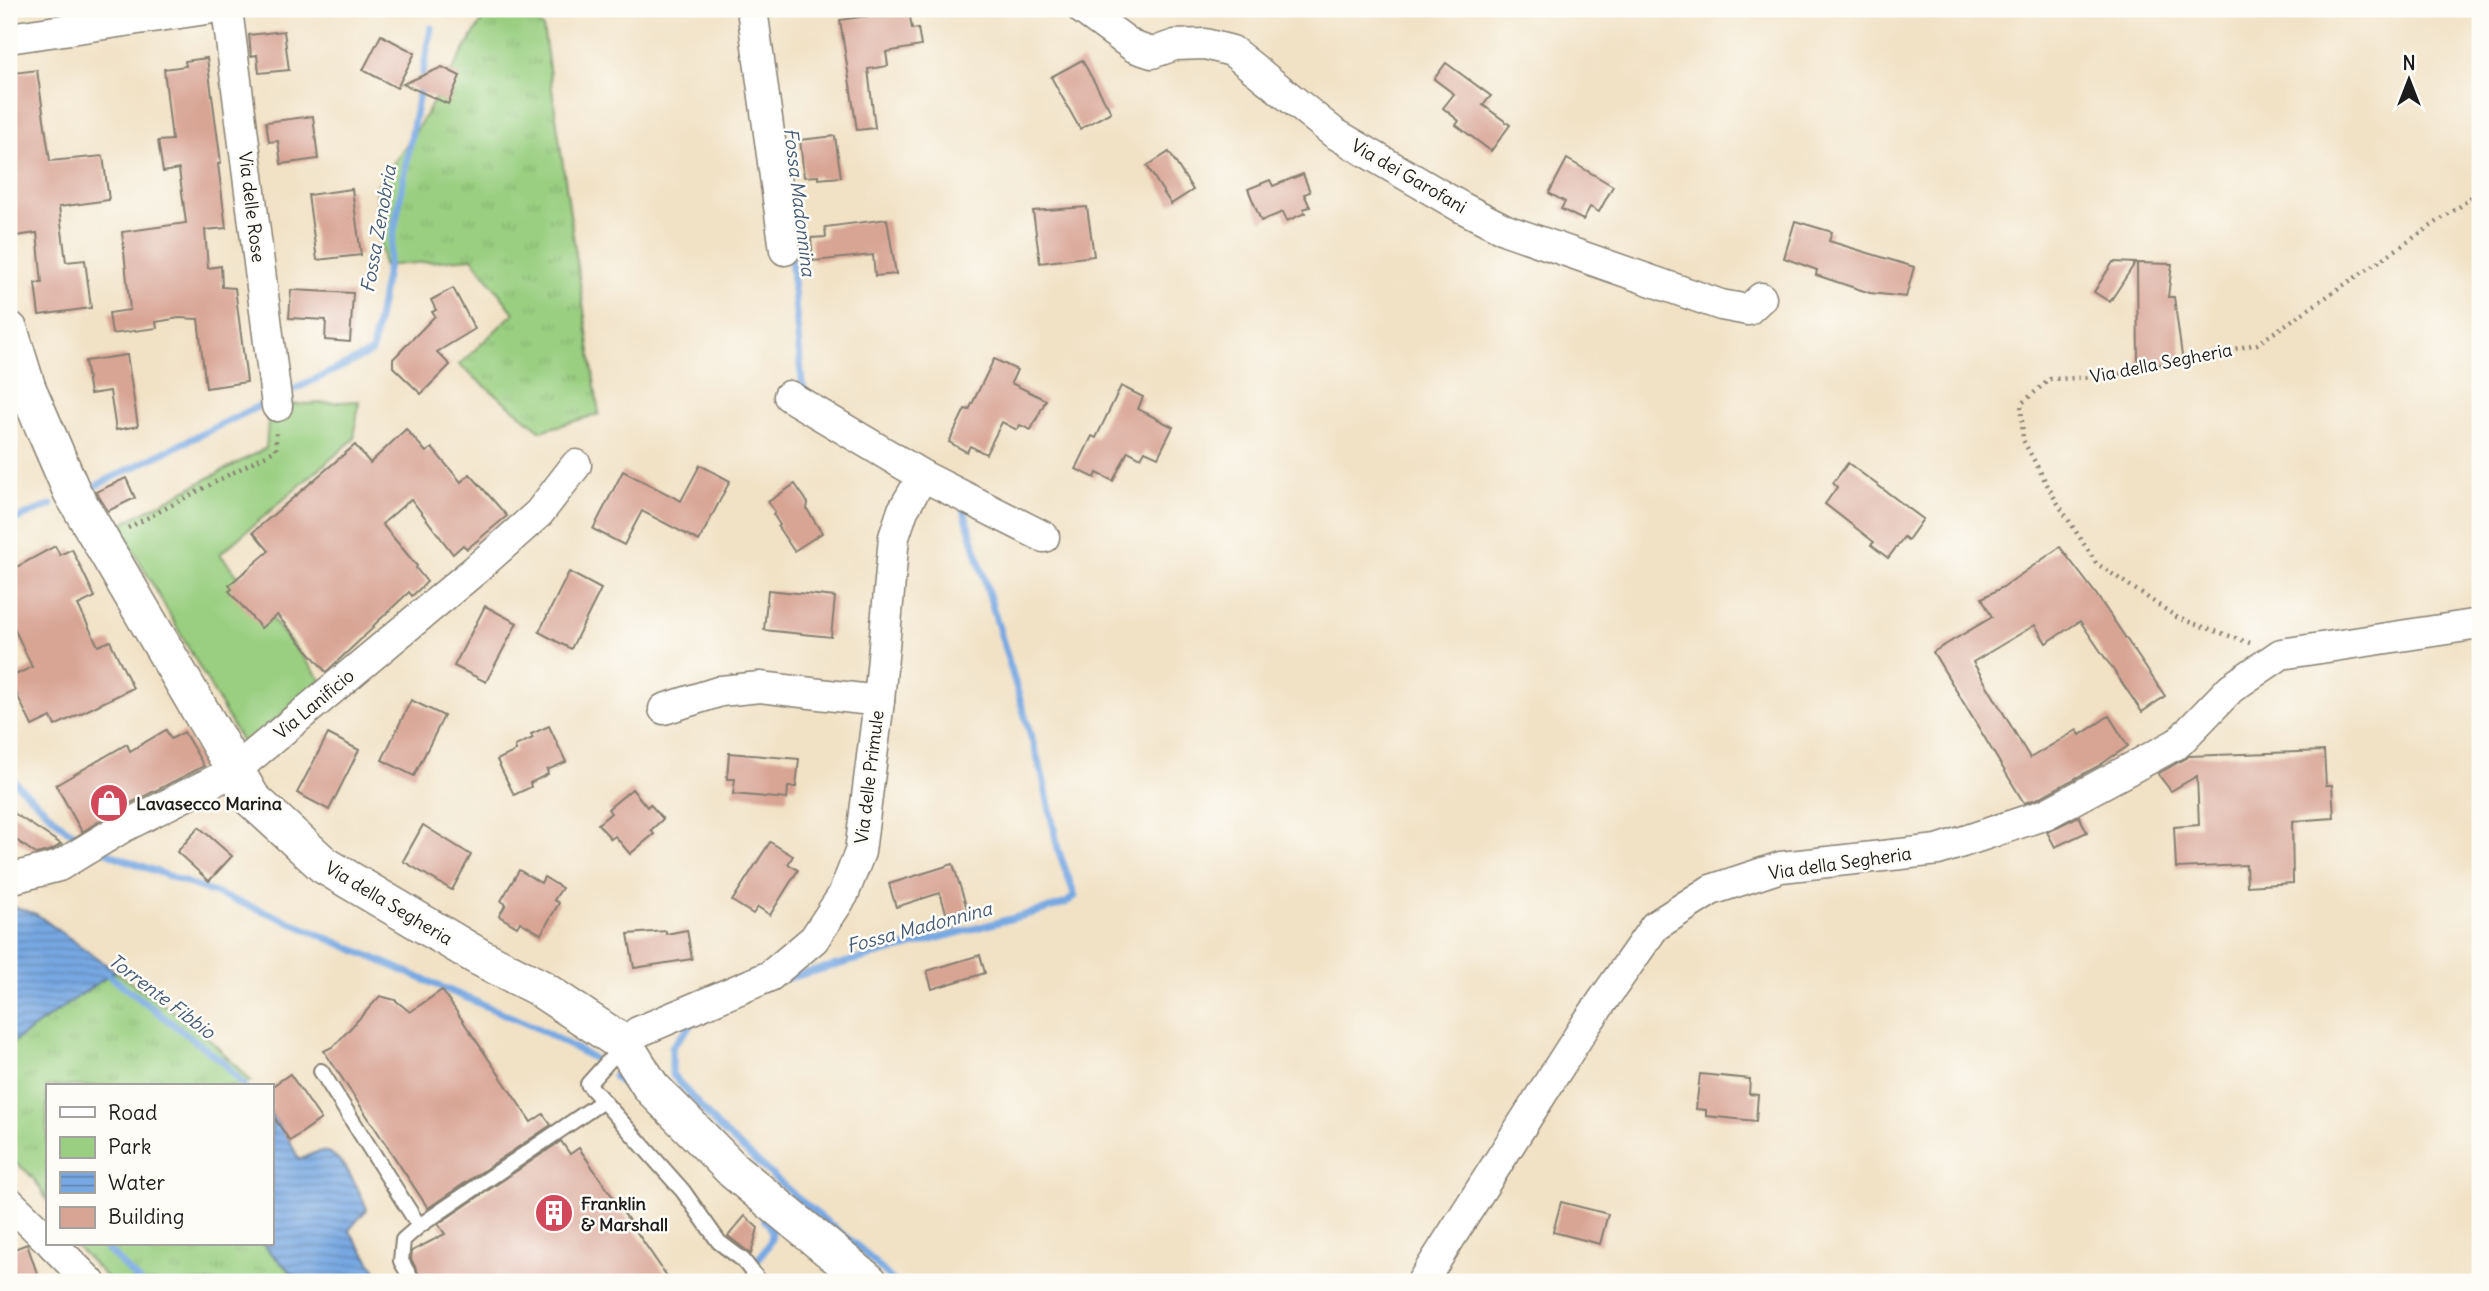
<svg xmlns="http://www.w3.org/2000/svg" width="2489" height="1291" viewBox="0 0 2489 1291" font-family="Delius,sans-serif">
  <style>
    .grass { fill: url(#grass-tufts); stroke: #5b764e; stroke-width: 2 }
    .green { fill: #9acf81; stroke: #5b764e; stroke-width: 2 }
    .water { fill: url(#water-rules); stroke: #4a627f; stroke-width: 2 }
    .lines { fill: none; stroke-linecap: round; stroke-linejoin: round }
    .stream { stroke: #77a8e2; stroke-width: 7 }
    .building { fill: #d8a494 }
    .service-casing { stroke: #867f71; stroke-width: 18 }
    .minor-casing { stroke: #867f71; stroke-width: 33 }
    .tertiary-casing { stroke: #867f71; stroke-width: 40 }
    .path { stroke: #867f71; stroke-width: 4.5; stroke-dasharray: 2 5; stroke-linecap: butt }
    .service { stroke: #fff; stroke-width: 14 }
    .minor { stroke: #fff; stroke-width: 30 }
    .tertiary { stroke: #fff; stroke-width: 37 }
    .labels { text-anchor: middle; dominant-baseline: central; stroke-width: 5; stroke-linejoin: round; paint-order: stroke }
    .street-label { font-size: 18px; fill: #1c1c1c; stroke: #fdfcf7 }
    .poi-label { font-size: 18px; font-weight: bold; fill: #1c1c1c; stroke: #fdfcf7; text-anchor: start }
    .water-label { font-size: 19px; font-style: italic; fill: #455b75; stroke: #fdfcf7 }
  </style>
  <defs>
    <pattern id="grass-tufts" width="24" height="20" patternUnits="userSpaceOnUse" patternTransform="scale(1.75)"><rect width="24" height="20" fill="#9acf81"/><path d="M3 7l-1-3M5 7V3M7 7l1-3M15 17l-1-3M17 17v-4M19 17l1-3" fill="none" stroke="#84b16f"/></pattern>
    <pattern id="water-rules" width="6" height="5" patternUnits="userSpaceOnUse" patternTransform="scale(1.75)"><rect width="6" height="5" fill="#77a8e2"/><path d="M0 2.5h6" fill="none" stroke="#6188b6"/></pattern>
  </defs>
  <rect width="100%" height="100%" fill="#fdfcf7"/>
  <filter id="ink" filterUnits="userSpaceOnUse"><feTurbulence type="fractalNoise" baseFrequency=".0143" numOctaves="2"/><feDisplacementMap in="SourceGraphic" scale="14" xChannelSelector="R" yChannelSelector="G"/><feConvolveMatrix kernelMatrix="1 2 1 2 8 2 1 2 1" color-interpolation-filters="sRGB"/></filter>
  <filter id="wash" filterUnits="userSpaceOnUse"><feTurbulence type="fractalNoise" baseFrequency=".00686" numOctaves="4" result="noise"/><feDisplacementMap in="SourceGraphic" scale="28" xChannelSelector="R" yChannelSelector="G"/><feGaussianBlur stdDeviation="1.57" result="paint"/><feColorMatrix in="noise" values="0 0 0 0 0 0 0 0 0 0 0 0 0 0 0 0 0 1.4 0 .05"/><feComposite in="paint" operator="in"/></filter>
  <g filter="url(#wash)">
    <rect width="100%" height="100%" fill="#f1e2c6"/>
    <g class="grass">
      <path d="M489,9H526L543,27L599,414L541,431L459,365L514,313L472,258L383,266L376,187L411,139Z"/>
      <path d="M115,971L197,1027L251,1081L232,1086H47V1201C39,1184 28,1167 9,1161V1045Z"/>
      <path d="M74,1244H262L300,1282H111Z"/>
    </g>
    <path class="green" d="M359,401L354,439L220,554L322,681L244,746L119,525L266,448L269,406Z"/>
    <g class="water">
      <path d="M9,905L36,914L115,971L9,1045Z"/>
      <path d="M271,1113L290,1141L299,1160C308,1156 316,1150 326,1152C343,1155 361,1194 367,1209L349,1230L384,1282H301L262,1244H271Z"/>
    </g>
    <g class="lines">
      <g class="stream">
        <path d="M791,256L802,383L806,393"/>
        <path d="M295,389L372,352L431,28"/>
        <path d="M89,489L261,405"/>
        <path d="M9,522L51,505"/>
        <path d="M9,777L66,829L86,840"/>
        <path d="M103,850L115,856L271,914L537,1028L593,1058"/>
        <path d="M102,970L223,1062L244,1086"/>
        <path d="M784,979L1040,911L1066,903L1075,896L1058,849L1043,777L963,507"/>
        <path d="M694,1021L672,1047V1074L718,1127L801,1201L862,1250L894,1282"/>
        <path d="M614,1076L646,1108"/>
        <path d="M102,1244L140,1282"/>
        <path d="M758,1271L754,1264C765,1251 782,1234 764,1219"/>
      </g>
    </g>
    <g id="blocks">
      <g class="building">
        <path d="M909,10L912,29L918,28L921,46L886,52L888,66L868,69L875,128L857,130L840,20Z"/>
        <path d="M284,31L289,70L259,73L257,55L251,56L249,35Z"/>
        <path d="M381,35L415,53L397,88L363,70Z"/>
        <path d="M207,58L221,163L218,164L226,228L205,230L208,268L221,266L222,287L235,288L247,382L206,388L198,319L179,318L156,322L157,328L112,334L109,313L130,310L122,232L186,223L179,169L163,172L158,141L172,140L164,69L186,66L185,61Z"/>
        <path d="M1082,60L1111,112L1080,129L1051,77Z"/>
        <path d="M1446,63L1491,96L1483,105L1510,125L1491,151L1456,125L1459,121L1443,108L1454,94L1434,79Z"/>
        <path d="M442,67L460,76L448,104L403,84Z"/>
        <path d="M37,70L50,161L103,156L109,200L59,207L66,262L85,260L91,308L39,315L35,283H42L37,233L16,236L9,173V80L15,79L14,73Z"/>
        <path d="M313,116L318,159L281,164L278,141L269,142L266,122Z"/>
        <path d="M835,136L841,177L818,179V176L804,177L800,140Z"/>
        <path d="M1169,152L1193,190L1171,204L1147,166Z"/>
        <path d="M1567,159L1613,186L1599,212L1590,207L1583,220L1561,209L1565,202L1549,193Z"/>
        <path d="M1303,174L1310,192L1304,194L1310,207L1303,209L1305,213L1287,221L1283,212L1261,221L1248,189L1270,180L1273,186Z"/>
        <path d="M352,189L361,255L317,260L308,195Z"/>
        <path d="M1087,207L1094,256L1040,263L1033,211Z"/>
        <path d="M887,219L896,274L875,276L873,255L813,261L811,238L826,237L825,227Z"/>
        <path d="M1795,221L1832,232L1829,241L1914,267L1906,297L1870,293L1816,275L1817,270L1784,258Z"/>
        <path d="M2113,262L2135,263L2110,302L2094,292Z"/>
        <path d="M2137,263L2172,264L2168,297H2174L2183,363L2138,366Z"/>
        <path d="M453,288L475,329L437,352L450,365L421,394L393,367V359L435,316L432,312L436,310L431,300Z"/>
        <path d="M291,290L353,293L350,342L325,340L326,320L289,318Z"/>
        <path d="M127,355L138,426L116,430L110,391L90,394L85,361Z"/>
        <path d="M994,359L1017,370L1011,383L1046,400L1031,430L1020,425L1017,430L1002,422L986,454L970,446L967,452L949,442L965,409L969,410Z"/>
        <path d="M1121,386L1143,397L1138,409L1173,427L1158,457L1145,451L1141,458L1128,451L1113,481L1097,473L1095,478L1076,469L1092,436L1096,438Z"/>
        <path d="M406,429L426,452L432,448L461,482L470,474L507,516L467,549L463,545L453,554L411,499L382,524L417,566L416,568L427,582L412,596L409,592L373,626L374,627L326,672L277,615L261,628L229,591L232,589L229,585L269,551L253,532L355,445L370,463Z"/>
        <path d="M1848,463L1923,519L1908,540L1904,537L1888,558L1871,545L1874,542L1825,504L1837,487L1833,483Z"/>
        <path d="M700,465L730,481L699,541L642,511L624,545L593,529L623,471L681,501Z"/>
        <path d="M126,478L135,498L108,511L96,492Z"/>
        <path d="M795,484L808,503L807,509L822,533L794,551L778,527L780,525L773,514L775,512L768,502Z"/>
        <path d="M55,546L60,555L72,549L95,597L78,605L98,646L110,641L133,688L55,726L51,717L32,726L9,678L32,667L9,617V571Z"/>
        <path d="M2060,547L2096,594L2165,696L2142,712L2080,621L2046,643L2035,625L1973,662L2030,758L2077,730L2080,735L2109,716L2128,746L2100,765L2039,798L2024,803L1933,652L1992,617L1982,598L2003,587Z"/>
        <path d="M569,572L601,589L571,649L539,632Z"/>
        <path d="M768,590L835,597L831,637L764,630Z"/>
        <path d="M485,606L517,623L486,682L454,666Z"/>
        <path d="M411,700L444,716L414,776L382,760Z"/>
        <path d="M549,726L566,762L547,770L548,774L530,783L531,787L514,795L497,760L516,751L515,746L533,738L531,734Z"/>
        <path d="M166,730L171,739L184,732L204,766L117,810L82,832L56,785L127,744L130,751Z"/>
        <path d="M328,734L359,750L329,810L297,793Z"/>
        <path d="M2324,751L2326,785H2332L2334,818L2292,821L2293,883L2247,886L2246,865L2176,868L2174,827L2199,825L2197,776L2171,791L2158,774L2189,756Z"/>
        <path d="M729,753L799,759L796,787H788L787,799L733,794L735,779H727Z"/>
        <path d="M632,789L647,807L650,804L663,819L651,830L654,834L630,854L615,836L611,839L598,824L611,813L608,809Z"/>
        <path d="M9,810L52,838L61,844L52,850L36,854L9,835Z"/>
        <path d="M2079,816L2087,832L2055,847L2047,832Z"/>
        <path d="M423,825L471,855L452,890L403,861Z"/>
        <path d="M199,827L232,856L209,881L177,852Z"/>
        <path d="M770,842L793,856L788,864L798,870L770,915L758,907L753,914L732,901Z"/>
        <path d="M953,864L970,918L950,925L940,893L896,907L889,884Z"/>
        <path d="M519,870L541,883L544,877L562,888L554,900L559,903L541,934L520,922L517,927L499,916L506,904L501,901Z"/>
        <path d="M687,930L692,959L634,968L628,934L666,931V934Z"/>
        <path d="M980,955L985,973L932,989L927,971Z"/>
        <path d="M442,990L531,1122L543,1114L551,1125L428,1208L324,1051L334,1046L380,996L395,1000L410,1012Z"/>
        <path d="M290,1074L321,1119L290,1141L271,1113V1087Z"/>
        <path d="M1700,1074L1750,1079L1749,1094L1758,1095L1756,1121L1706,1116V1110L1696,1109Z"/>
        <path d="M561,1141L570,1154L579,1148L671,1282H423L411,1259L412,1251L445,1234L438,1224Z"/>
        <path d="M1561,1202L1608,1214L1600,1244L1553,1232Z"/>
        <path d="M745,1216L758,1228L751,1254L728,1236Z"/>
        <path d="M27,1244L40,1282H9V1251Z"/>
      </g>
    </g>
  </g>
  <g filter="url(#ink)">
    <use href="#blocks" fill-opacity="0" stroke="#867f71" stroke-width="2"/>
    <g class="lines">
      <defs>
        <g id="service">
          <path d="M623,1045L588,1084L683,1191L719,1242L743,1260L760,1282"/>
          <path d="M321,1071L419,1226"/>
          <path d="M413,1282L401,1261L403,1240L419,1226L603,1101"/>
        </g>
        <g id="minor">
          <path d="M227,9L277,406"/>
          <path d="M752,9L785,250"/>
          <path d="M1082,9L1134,47L1152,53L1175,45L1205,44L1232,51L1334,133L1461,207L1506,230L1721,305L1748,310L1761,298"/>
          <path d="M9,38L207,9"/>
          <path d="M789,396L923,476L1044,537"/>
          <path d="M664,709L721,691L760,687L879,701"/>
          <path d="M9,879L59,866L125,826L234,771L474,571L539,513L576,465"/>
          <path d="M624,1044L638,1032L770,976L814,939L843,895L860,852L879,701L894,537L903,510L923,476"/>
          <path d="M9,1202L47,1239"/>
          <path d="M52,1244L90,1282"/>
          <path d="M1422,1282L1587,1023L1655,926L1711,890L1781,867L1938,850L2046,814L2178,743L2231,688L2281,654L2480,624"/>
        </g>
        <path id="tertiary" d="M9,330L27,388L72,492L252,799L324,865L479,957L538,987L624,1044L651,1087L734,1171L869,1282"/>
      </defs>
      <use href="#service" class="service-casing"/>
      <use href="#minor" class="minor-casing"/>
      <use href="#tertiary" class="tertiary-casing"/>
      <g class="path">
        <path d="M128,528L276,450V430"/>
        <path d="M2250,643L2178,618L2096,563L2055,499L2023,440L2021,404L2050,379L2105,377L2257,344L2459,207L2480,190"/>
      </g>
      <use href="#service" class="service"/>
      <use href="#minor" class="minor"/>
      <use href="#tertiary" class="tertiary"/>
    </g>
  </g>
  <defs>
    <symbol id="shop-disc" viewBox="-11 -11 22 22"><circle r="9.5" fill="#d1495b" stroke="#fdfcf7"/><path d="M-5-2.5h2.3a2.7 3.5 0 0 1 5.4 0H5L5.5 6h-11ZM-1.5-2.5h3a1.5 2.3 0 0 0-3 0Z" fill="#fff"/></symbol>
    <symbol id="building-disc" viewBox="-11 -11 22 22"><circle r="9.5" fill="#d1495b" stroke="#fdfcf7"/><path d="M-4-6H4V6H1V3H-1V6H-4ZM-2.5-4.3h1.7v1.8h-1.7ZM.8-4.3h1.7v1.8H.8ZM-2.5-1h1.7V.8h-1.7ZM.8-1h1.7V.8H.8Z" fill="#fff"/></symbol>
  </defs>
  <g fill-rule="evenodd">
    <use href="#shop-disc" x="87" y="781" width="44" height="44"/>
    <use href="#building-disc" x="532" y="1191" width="44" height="44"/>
  </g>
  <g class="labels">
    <g class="street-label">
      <text transform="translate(1409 176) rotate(30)">Via dei Garofani</text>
      <text transform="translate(252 207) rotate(83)">Via delle Rose</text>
      <text transform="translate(2161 363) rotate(-11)">Via della Segheria</text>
      <text transform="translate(314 704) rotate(-40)">Via Lanificio</text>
      <text transform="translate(869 777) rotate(-83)">Via delle Primule</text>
      <text transform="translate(1840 863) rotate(-8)">Via della Segheria</text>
      <text transform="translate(389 903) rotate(31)">Via della Segheria</text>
    </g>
    <g class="poi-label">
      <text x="136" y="803">Lavasecco Marina</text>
      <text x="581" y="1203">Franklin<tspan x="581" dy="21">&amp; Marshall</tspan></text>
    </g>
    <g class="water-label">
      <text transform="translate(800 202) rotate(83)">Fossa Madonnina</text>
      <text transform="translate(378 229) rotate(-80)">Fossa Zenobria</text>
      <text transform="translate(919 927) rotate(-15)">Fossa Madonnina</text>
      <text transform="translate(162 996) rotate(37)">Torrente Fibbio</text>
    </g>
  </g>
  <rect width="2489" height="1291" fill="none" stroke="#fdfcf7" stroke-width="35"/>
  <rect x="46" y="1084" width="228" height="161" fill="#fdfcf7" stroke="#a3a29f" stroke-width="2"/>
  <rect x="60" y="1107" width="35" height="10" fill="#ffffff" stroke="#a3a29f" stroke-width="2"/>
  <text x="108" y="1120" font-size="21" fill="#1c1c1c">Road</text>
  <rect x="60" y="1137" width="35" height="21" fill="#9acf81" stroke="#a3a29f" stroke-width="2"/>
  <text x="108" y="1154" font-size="21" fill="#1c1c1c">Park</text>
  <rect x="60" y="1172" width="35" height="21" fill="url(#water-rules)" stroke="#a3a29f" stroke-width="2"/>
  <text x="108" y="1190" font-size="21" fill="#1c1c1c">Water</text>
  <rect x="60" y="1207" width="35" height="21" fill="#d8a494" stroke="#a3a29f" stroke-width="2"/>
  <text x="108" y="1224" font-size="21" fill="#1c1c1c">Building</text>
  <g transform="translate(2409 80)" stroke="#fdfcf7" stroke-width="5" paint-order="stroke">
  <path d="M0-5L12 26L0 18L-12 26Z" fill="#1c1c1c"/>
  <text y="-10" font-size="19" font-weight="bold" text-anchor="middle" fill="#1c1c1c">N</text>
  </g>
</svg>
